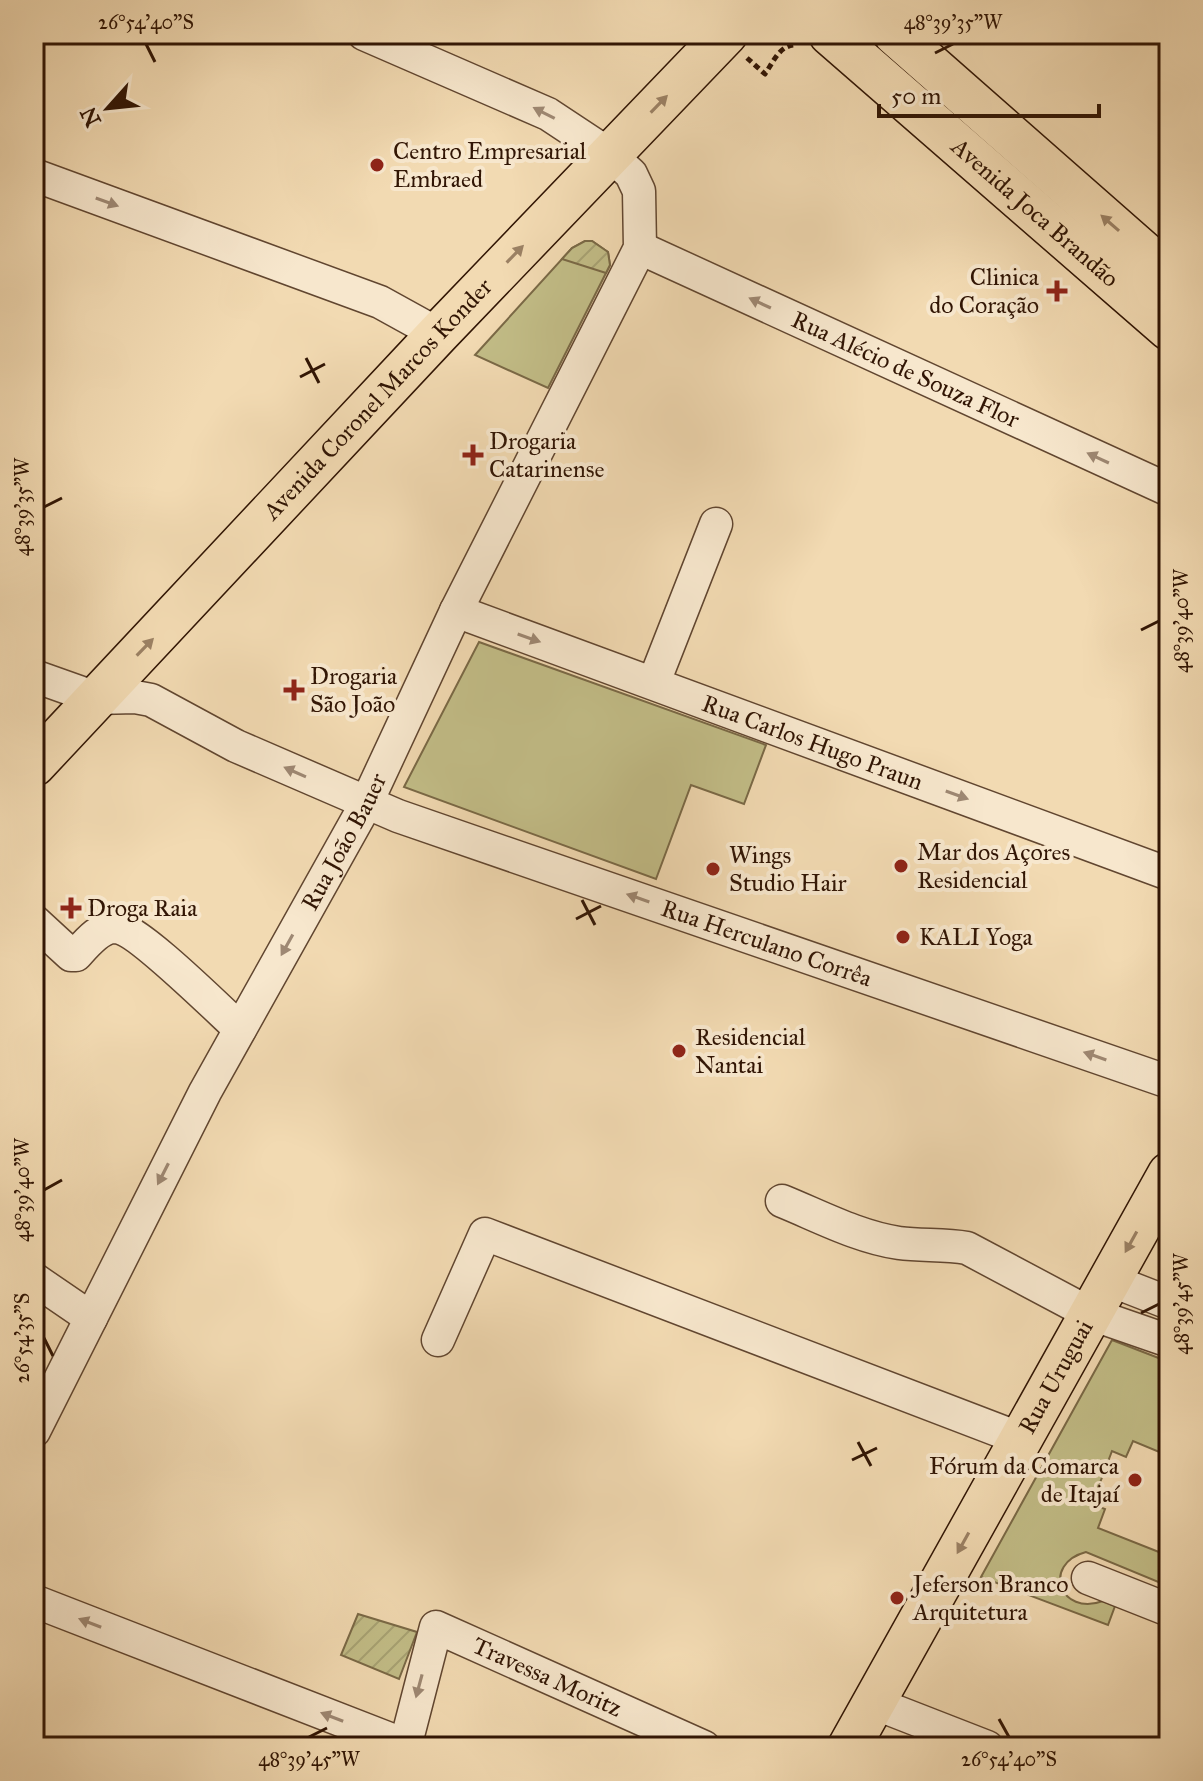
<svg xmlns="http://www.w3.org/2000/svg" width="1203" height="1781" viewBox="0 0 1203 1781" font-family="'IM FELL Great Primer',serif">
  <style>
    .green { fill: #c2bd87; stroke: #7a6946; stroke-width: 2 }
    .garden { fill: url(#garden-furrows); stroke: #7a6946; stroke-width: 2 }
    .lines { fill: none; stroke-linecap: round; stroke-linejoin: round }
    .minor-casing { stroke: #614630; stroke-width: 35 }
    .major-casing { stroke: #311504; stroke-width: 45 }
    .path { stroke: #311504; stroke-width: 5; stroke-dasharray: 6 4; stroke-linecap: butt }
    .minor { stroke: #f7e7cd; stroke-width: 32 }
    .major { stroke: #f2dab2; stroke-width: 42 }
    .oneway { fill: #9b8164 }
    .oneway2 { fill: #9e8873 }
    .ticks { fill: none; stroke: #311504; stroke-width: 3 }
    .poi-dot { fill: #8f2418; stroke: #f7e7cd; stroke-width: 3 }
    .labels { text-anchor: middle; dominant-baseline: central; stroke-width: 8; stroke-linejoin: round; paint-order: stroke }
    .poi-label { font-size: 24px; fill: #311504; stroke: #f7e7cd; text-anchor: start }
    .street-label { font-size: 24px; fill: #311504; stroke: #f7e7cd }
    .neatline { fill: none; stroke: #311504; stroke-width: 3 }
    .ticks-label { font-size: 20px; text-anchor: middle; fill: #311504 }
  </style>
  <defs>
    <pattern id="garden-furrows" width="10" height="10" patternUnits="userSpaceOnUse" patternTransform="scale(2)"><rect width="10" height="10" fill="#c2bd87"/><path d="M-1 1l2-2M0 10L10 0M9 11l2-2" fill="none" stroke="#a7a273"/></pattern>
  </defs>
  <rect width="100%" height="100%" fill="#f2dab2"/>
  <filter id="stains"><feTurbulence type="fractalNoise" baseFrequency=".0025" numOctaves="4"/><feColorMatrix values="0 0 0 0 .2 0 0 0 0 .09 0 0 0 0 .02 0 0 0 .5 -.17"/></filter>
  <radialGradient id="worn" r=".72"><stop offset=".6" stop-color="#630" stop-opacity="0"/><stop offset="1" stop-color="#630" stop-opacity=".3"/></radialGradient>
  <g class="green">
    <path d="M585,241H592L608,252L610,265L548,388L475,355L572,248Z"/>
    <path d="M479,642L766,745L744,804L691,785L656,879L404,787Z"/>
    <path d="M1112,1340L1169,1362V1456L1133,1441L1126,1457L1112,1451L1092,1504L1105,1509L1098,1528L1169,1556V1584L1168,1586L1086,1552C1041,1564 1060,1617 1103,1601L1115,1606L1108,1625L981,1577Z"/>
  </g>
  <g class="garden">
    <path d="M585,241H592L608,252L610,265L606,273L562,259L572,248Z"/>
    <path d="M358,1614L417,1632L399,1679L341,1655Z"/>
  </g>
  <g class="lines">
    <defs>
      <g id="minor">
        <path d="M34,175L380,302L438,334"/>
        <path id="s1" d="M640,248L1169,490"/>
        <path id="s2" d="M456,611L1169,874"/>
        <path id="s3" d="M34,676L96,698L135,697L151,700L236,746L398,816L1169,1082"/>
        <path d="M654,682L716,524"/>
        <path d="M34,921L71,955H76C86,944 100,926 116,927C138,929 219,1010 240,1029"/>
        <path d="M782,1201C819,1216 858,1237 899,1243C922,1246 944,1244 967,1248L1091,1314L1169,1341"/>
        <path d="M34,1279L91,1318"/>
        <path d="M1110,1280L1169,1303"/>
        <path d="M438,1340L485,1234L1021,1439"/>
        <path id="s4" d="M34,1431L205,1092L366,804L456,611L640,248L639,191L631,174L610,155L548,114L364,34"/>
        <path d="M1088,1578L1169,1610"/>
        <path d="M34,1601L405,1745"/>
        <path d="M874,1703L987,1747"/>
        <path id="s5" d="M405,1747L436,1627L704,1747"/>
      </g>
      <g id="major">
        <path id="s6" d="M830,34L1169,329"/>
        <path d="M895,34L1169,275"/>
        <path id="s7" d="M34,765L438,334L726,34"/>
        <path id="s8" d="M849,1747L1169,1174"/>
      </g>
    </defs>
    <use href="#minor" class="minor-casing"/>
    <use href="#major" class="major-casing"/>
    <path class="path" d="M747,58L765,74C774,61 780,44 797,45"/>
    <use href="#minor" class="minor"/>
    <use href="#major" class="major"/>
  </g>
  <defs><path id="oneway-solid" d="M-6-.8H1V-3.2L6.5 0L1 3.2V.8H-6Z" transform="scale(2)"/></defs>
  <g class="oneway">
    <use href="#oneway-solid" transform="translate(659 104) rotate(-46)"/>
    <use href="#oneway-solid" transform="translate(1110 223) rotate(-139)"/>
    <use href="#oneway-solid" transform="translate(515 254) rotate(-46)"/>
    <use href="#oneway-solid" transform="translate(145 647) rotate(-46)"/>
    <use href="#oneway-solid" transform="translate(1131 1242) rotate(119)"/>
    <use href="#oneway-solid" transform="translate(963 1543) rotate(119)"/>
  </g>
  <g class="oneway2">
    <use href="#oneway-solid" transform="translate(544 113) rotate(-153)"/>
    <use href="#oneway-solid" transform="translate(107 202) rotate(20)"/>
    <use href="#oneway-solid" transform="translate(760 303) rotate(-155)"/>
    <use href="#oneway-solid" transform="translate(1098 458) rotate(-155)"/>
    <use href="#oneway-solid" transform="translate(529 638) rotate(19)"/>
    <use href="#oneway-solid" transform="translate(295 772) rotate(-156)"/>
    <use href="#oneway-solid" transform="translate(957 795) rotate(20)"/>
    <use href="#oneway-solid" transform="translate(638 898) rotate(-161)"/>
    <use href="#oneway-solid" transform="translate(287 945) rotate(119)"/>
    <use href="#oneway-solid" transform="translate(1095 1056) rotate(-161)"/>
    <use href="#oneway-solid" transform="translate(163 1174) rotate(117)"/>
    <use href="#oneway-solid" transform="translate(90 1623) rotate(-159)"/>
    <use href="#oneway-solid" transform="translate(419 1686) rotate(105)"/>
    <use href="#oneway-solid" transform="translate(332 1717) rotate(-159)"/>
  </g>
  <path class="ticks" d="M146,44L155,62M935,53L953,44M306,358L319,383M300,377L325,364M44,507L62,498M1141,630L1159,621M582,900L595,925M576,919L601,906M44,1190L62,1180M1141,1313L1159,1304M44,1338L53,1356M858,1442L871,1466M852,1460L877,1448M999,1719L1009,1737M309,1737L327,1728"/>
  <g class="poi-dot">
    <circle cx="377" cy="165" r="8"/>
    <path d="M1053 279h8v8h8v8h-8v8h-8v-8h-8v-8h8z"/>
    <path d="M469 443h8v8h8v8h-8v8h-8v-8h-8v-8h8z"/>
    <path d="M290 678h8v8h8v8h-8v8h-8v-8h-8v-8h8z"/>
    <circle cx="901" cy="866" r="8"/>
    <circle cx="713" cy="869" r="8"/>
    <path d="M67 896h8v8h8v8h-8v8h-8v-8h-8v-8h8z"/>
    <circle cx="903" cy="937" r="8"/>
    <circle cx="679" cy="1051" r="8"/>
    <circle cx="1135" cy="1480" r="8"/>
    <circle cx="897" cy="1598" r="8"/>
  </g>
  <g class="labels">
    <g class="poi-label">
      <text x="393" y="151">Centro Empresarial<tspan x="393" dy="28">Embraed</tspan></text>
      <text x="1039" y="277" text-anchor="end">Clinica<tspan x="1039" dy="28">do Coração</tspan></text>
      <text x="489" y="441">Drogaria<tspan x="489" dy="28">Catarinense</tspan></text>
      <text x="310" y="676">Drogaria<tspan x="310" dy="28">São João</tspan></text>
      <text x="917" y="852">Mar dos Açores<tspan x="917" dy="28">Residencial</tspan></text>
      <text x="729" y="855">Wings<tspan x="729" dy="28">Studio Hair</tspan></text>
      <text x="87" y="908">Droga Raia</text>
      <text x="919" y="937">KALI Yoga</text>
      <text x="695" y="1037">Residencial<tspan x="695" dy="28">Nantai</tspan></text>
      <text x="1119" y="1466" text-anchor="end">Fórum da Comarca<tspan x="1119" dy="28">de Itajaí</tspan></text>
      <text x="913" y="1584">Jeferson Branco<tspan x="913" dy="28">Arquitetura</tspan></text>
    </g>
    <g class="street-label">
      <text stroke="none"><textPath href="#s6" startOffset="272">Avenida Joca Brandão</textPath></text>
      <text stroke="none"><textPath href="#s1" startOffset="292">Rua Alécio de Souza Flor</textPath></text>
      <text stroke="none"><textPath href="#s7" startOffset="502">Avenida Coronel Marcos Konder</textPath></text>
      <text stroke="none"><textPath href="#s2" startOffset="380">Rua Carlos Hugo Praun</textPath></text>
      <text stroke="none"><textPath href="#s4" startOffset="666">Rua João Bauer</textPath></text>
      <text stroke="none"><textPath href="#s3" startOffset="784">Rua Herculano Corrêa</textPath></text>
      <text stroke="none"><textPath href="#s8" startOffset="424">Rua Uruguai</textPath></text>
      <text stroke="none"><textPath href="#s5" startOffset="246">Travessa Moritz</textPath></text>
    </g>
  </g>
  <rect width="1203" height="1781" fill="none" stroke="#f2dab2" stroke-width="88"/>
  <g transform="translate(108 108) rotate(243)" stroke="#f7e7cd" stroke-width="6" paint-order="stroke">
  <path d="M0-6L14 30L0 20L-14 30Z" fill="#311504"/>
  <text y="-12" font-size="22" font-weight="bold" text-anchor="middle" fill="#311504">N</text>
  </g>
  <path d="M879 104v12h220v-12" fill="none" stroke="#311504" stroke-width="4"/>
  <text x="891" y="104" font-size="24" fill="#311504" stroke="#f7e7cd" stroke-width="6" paint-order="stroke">50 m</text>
  <rect x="44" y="44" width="1115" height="1693" class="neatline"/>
  <g class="ticks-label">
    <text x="146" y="29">26°54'40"S</text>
    <text x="953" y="29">48°39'35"W</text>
    <text transform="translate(22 507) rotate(-90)" y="7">48°39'35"W</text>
    <text transform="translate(1181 621) rotate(-90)" y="7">48°39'40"W</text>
    <text transform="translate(22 1190) rotate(-90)" y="7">48°39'40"W</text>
    <text transform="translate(1181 1304) rotate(-90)" y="7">48°39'45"W</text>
    <text transform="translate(22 1338) rotate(-90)" y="7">26°54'35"S</text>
    <text x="309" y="1766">48°39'45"W</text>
    <text x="1009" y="1766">26°54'40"S</text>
  </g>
  <rect width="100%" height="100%" filter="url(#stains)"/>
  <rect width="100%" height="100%" fill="url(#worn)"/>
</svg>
